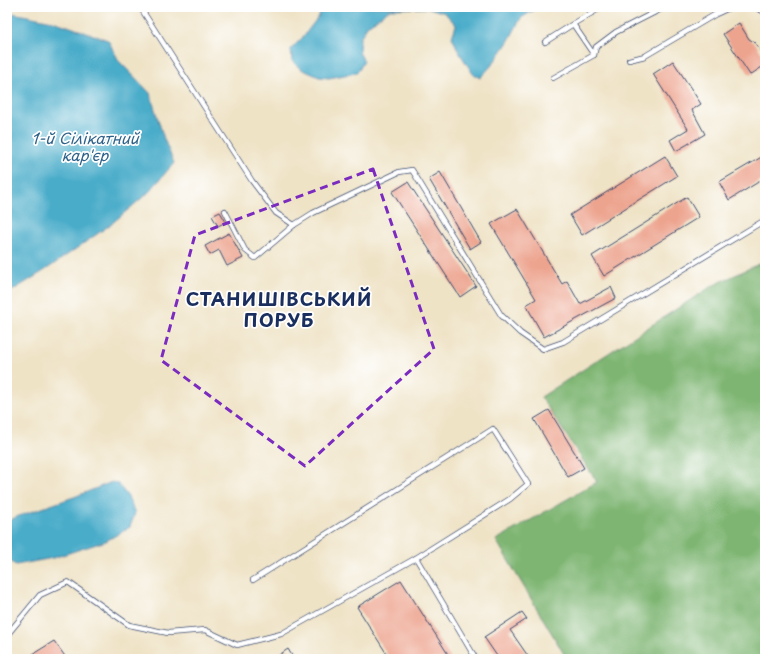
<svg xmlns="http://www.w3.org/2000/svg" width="772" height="666" viewBox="0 0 772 666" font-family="'Playpen Sans',sans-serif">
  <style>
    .forest { fill: #7eb572; stroke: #4c7268 }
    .water { fill: #49acc9; stroke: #326e94 }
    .building { fill: #eda48f }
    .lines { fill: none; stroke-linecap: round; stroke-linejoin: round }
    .service-casing { stroke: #3b4a6e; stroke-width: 6 }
    .service { stroke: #fff; stroke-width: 4.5 }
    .marked { fill: none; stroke: #7b2cbf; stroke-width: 3; stroke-dasharray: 8 5; stroke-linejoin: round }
    .labels { text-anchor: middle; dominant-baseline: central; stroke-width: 3.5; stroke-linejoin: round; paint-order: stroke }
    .water-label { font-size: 15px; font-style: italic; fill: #2d6189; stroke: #fff }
    .district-label { font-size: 18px; font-weight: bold; letter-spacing: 1px; fill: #1b2f5e; stroke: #fff }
  </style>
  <rect width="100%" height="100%" fill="#fff"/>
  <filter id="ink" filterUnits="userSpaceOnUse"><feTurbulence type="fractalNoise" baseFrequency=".025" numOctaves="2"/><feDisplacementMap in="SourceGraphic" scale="8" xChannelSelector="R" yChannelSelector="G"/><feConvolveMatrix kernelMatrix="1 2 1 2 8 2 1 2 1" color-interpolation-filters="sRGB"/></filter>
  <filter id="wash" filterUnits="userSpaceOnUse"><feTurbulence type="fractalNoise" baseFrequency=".012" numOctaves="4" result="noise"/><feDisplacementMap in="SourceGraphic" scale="16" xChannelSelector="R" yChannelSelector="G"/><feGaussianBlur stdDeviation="0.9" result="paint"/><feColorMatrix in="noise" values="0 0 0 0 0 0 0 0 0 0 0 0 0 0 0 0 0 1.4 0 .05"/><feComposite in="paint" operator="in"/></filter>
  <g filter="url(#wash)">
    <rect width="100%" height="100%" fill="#efe3c6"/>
    <path class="forest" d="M765,261V659H567L496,540L597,482L541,397L712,286Z"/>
    <g class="water">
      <path d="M321,7H539L521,18L508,42L492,65L480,78L473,74L459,52L452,37L456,25L445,13L429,8L390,9L367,26L360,38L359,52L364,61L359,70L355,73L329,78L319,77L301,69L292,61L291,49L302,38L319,16Z"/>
      <path d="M7,12L53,21L108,40L119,61L150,93L164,139L174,163L149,192L110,225L47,269L7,294Z"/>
      <path d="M112,482L118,484L128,497L135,513L130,527L106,541L53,558L16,565L7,560V522L16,517L74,497Z"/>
    </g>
    <g id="blocks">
      <g class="building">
        <path d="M739,23L749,39L755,43L765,58V65L750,75L723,34Z"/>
        <path d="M673,61L701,104L692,110L705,134L676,151L670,140L688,129L653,74Z"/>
        <path d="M765,155V178L729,200L719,182Z"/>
        <path d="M665,156L677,176L582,235L570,215Z"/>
        <path d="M440,172L481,242L470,249L429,179Z"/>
        <path d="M408,182L476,286L460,297L392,192Z"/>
        <path d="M687,197L699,217L604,276L592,256Z"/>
        <path d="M517,209L562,284L567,281L580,304L611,287L616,298L544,337L526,305L536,299L491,224Z"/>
        <path d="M220,212L226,222L218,226L212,216Z"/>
        <path d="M229,233L243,258L227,266L219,250L210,255L205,246Z"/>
        <path d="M549,410L584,468L568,477L534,419Z"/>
        <path d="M401,580L451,659H390L357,607Z"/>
        <path d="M522,612L527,619L510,630L530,659H499L484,637Z"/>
        <path d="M54,641L67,659H25Z"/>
        <path d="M288,649L294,659H273Z"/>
      </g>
    </g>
  </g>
  <g filter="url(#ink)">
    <use href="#blocks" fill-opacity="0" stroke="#3b4a6e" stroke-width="1"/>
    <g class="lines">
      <defs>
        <g id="service">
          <path d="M140,7L252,181L276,213L294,225"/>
          <path d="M754,7L765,12"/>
          <path d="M573,24L602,7"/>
          <path d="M545,42L573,24L594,55"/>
          <path d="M629,60L645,56L716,14L731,7"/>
          <path d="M553,78L594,55L596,47L616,32L665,7"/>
          <path d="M225,211L245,250L255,258L294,225L313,213L399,172L412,170L501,315L520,333L543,349L563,342L765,220"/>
          <path d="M253,580L493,429L528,484L510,499L416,558L476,659"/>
          <path d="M7,635L40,595L68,582L129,625L168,633L205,630L237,645L281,634L416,558"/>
        </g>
      </defs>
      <use href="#service" class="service-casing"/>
      <use href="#service" class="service"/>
    </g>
  </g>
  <path class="marked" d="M373,169L434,349L305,466L161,360L195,235Z"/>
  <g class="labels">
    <g class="water-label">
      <text x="85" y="137">1-й Сілікатний<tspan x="85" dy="17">кар'єр</tspan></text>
    </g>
    <g class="district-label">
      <text x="279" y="298">СТАНИШІВСЬКИЙ<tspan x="279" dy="21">ПОРУБ</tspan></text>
    </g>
  </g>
  <rect width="772" height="666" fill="none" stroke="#fff" stroke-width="24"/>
</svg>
